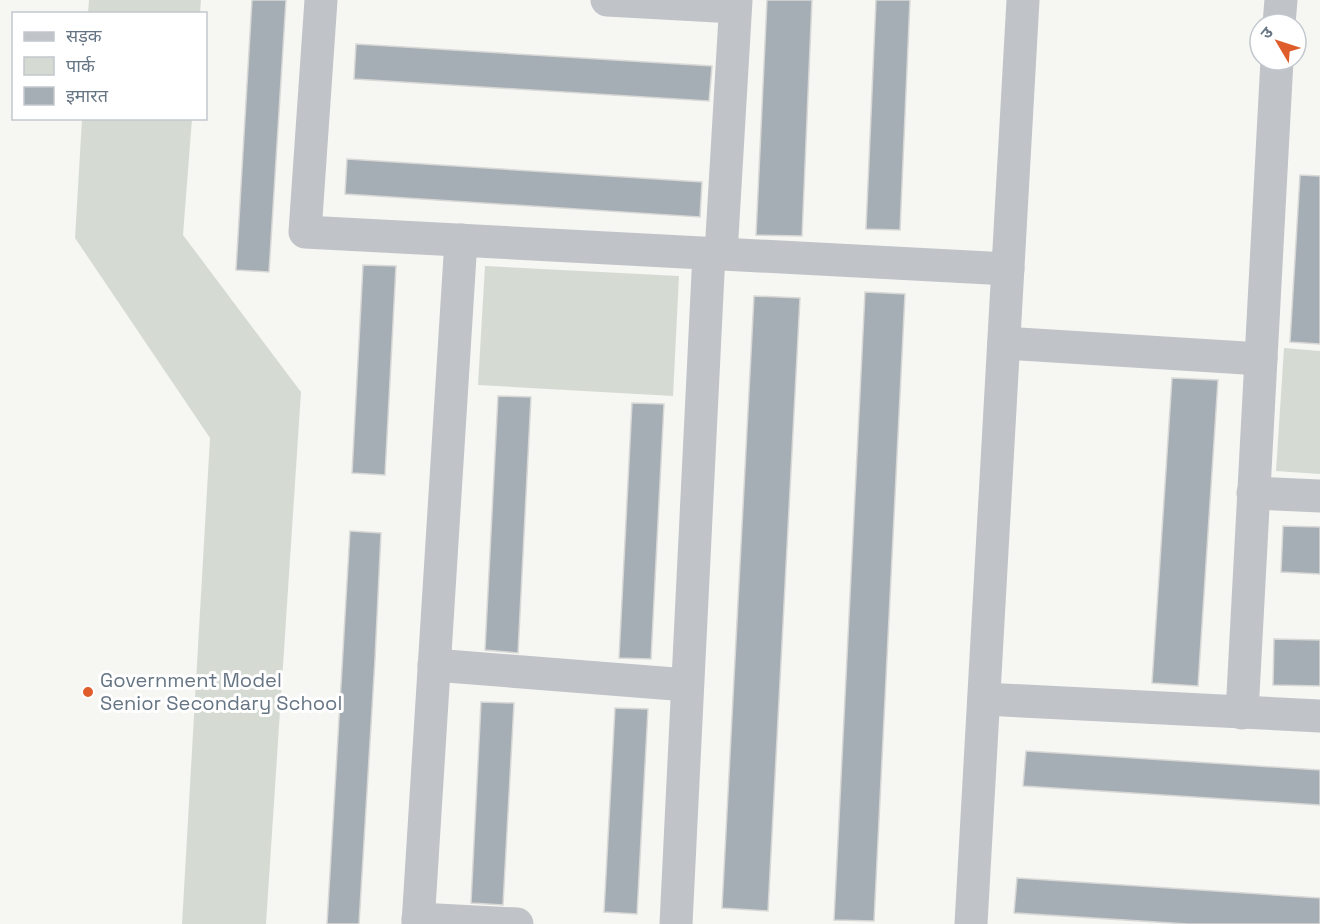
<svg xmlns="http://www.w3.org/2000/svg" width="1320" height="924" viewBox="0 0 1320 924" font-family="'Space Grotesk','Noto Sans Devanagari',sans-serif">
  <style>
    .green { fill: #d5dbd3 }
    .building { fill: #a6aeb5; stroke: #d8d8d6; stroke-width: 1.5 }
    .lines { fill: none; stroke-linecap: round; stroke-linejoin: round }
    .minor { stroke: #c0c3c7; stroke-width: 33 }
    .poi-dot { fill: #de5d2b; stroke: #fff; stroke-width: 2 }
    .labels { text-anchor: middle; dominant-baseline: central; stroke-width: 6; stroke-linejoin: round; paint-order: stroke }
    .poi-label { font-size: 20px; fill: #667584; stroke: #fff; text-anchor: start }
  </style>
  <rect width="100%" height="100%" fill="#f6f6f3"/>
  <g class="green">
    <path d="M89,0H201L200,13H88Z"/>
    <path d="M82,119H192L183,235L301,392L266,924H182L210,438L75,238Z"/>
    <path d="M485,266L679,276L673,396L478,385Z"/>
    <path d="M1284,348L1320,351V474L1276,471Z"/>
  </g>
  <g class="building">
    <path d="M252,0H286L269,272L236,270Z"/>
    <path d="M767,0H812L802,236L756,235Z"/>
    <path d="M876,0H910L900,230L866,229Z"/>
    <path d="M356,44L712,66L709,101L354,79Z"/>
    <path d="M347,159L702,182L700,217L345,194Z"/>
    <path d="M1300,175L1320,176V344L1290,342Z"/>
    <path d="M363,265L396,266L385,475L352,473Z"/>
    <path d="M865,292L905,294L874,921L834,920Z"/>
    <path d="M754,296L800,298L768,911L722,908Z"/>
    <path d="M1172,378L1218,380L1198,686L1152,683Z"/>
    <path d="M498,396L531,397L518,653L485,650Z"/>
    <path d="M632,403L664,404L651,659L619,658Z"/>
    <path d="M1283,526L1320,527V574L1281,572Z"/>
    <path d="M350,531L381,533L375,659L359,924H327Z"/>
    <path d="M1274,639L1320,640V686L1273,685Z"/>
    <path d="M481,702L514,703L503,905L471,903Z"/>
    <path d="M615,708L648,709L637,914L604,912Z"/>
    <path d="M1026,751L1320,770V805L1023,786Z"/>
    <path d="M1017,878L1320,898V924H1188L1014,913Z"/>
  </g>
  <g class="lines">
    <g class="minor">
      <path d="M321,0L305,232L1008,269"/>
      <path d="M607,0L735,7"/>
      <path d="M1279,24L1281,0"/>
      <path d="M721,254L736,0"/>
      <path d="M1004,343L1261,359"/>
      <path d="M1253,493L1320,496"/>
      <path d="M434,665L687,685"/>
      <path d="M984,699L1320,716"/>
      <path d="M1242,713L1277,60"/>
      <path d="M418,919L517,924"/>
      <path d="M418,924L461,240"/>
      <path d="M676,924L709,253"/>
      <path d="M971,924L1023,0"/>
    </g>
  </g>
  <circle class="poi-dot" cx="88" cy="692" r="6"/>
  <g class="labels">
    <g class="poi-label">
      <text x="100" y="680">Government Model<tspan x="100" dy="23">Senior Secondary School</tspan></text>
    </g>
  </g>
  <rect x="12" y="12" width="195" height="108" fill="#ffffff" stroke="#c2c8ce" stroke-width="1.5"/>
  <rect x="24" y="32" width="30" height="9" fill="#c0c3c7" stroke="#c2c8ce" stroke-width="1.5"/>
  <text x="66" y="42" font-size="18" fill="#667584">सड़क</text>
  <rect x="24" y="57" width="30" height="18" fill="#d5dbd3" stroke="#c2c8ce" stroke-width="1.5"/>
  <text x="66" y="72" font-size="18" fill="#667584">पार्क</text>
  <rect x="24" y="87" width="30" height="18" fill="#a6aeb5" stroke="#c2c8ce" stroke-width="1.5"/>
  <text x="66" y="102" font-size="18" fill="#667584">इमारत</text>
  <g transform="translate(1278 42) rotate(309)"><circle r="28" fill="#ffffff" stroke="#c2c8ce" stroke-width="1.5"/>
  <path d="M0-4.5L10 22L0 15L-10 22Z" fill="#de5d2b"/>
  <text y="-9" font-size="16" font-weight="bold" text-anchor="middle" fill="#667584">उ</text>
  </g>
</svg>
